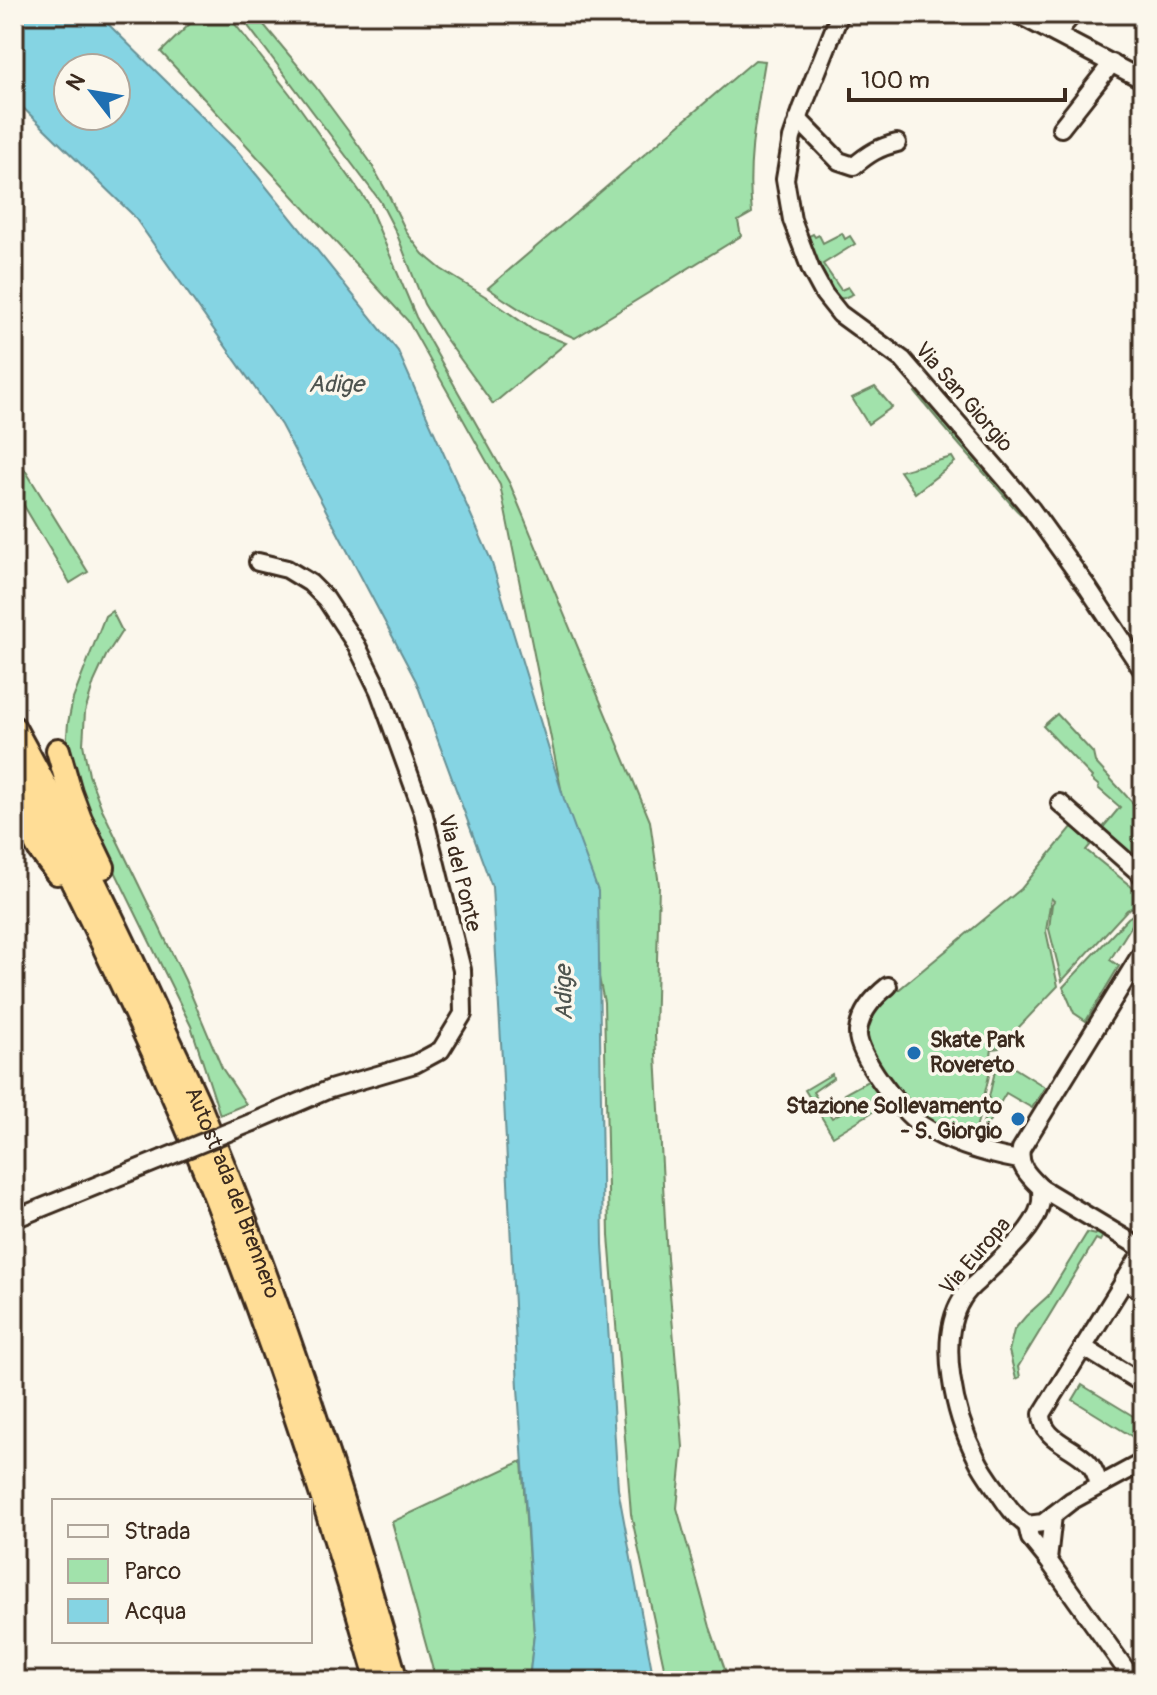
<svg xmlns="http://www.w3.org/2000/svg" width="1157" height="1695" viewBox="0 0 1157 1695" font-family="Pangolin,sans-serif">
  <style>
    .green { fill: #a1e2ab; stroke: #6e8664; stroke-width: 2 }
    .water { fill: #85d4e3; stroke: #679094; stroke-width: 2; fill-rule: evenodd }
    .lines { fill: none; stroke-linecap: round; stroke-linejoin: round }
    .minor-casing { stroke: #3b2a1e; stroke-width: 22 }
    .highway-casing { stroke: #3b2a1e; stroke-width: 28 }
    .minor { stroke: #fbf7ec; stroke-width: 16 }
    .highway { stroke: #ffdd96; stroke-width: 22 }
    .minor-bridge-casing { stroke: #3b2a1e; stroke-width: 22; stroke-linecap: butt }
    .minor-bridge { stroke: #fbf7ec; stroke-width: 16 }
    .poi-dot { fill: #1f6fb2; stroke: #fbf7ec; stroke-width: 3 }
    .labels { text-anchor: middle; dominant-baseline: central; stroke-width: 7; stroke-linejoin: round; paint-order: stroke }
    .street-label { font-size: 22px; fill: #3b2a1e; stroke: #fbf7ec }
    .poi-label { font-size: 22px; font-weight: bold; fill: #3b2a1e; stroke: #fbf7ec; text-anchor: start }
    .water-label { font-size: 24px; font-style: italic; fill: #4e544f; stroke: #fbf7ec }
  </style>
  <rect width="100%" height="100%" fill="#fbf7ec"/>
  <filter id="ink" filterUnits="userSpaceOnUse"><feTurbulence type="fractalNoise" baseFrequency=".0125" numOctaves="2"/><feDisplacementMap in="SourceGraphic" scale="16" xChannelSelector="R" yChannelSelector="G"/><feConvolveMatrix kernelMatrix="1 2 1 2 8 2 1 2 1" color-interpolation-filters="sRGB"/></filter>
  <g filter="url(#ink)">
    <g class="green">
      <path d="M200,14H227L290,94L368,203L416,317L510,484L650,821L659,885L655,1035L667,1258L683,1447L677,1508L710,1627L729,1681H667L631,1514L609,1236L604,1002L500,485L408,321L161,52Z"/>
      <path d="M239,14H255L315,86L349,132L369,160L389,196L407,233L423,254L441,269L488,298L533,330L566,343L493,404L443,335L424,304L396,232L380,201Z"/>
      <path d="M755,60L765,61C757,110 746,162 752,213L738,221L741,236L575,338C542,324 517,309 488,288Z"/>
      <path d="M842,233L845,239L850,236L855,244L823,264L841,290L848,287L853,294L844,298L834,299L803,239L813,234L815,237L819,235L823,243Z"/>
      <path d="M921,386L1035,525C1019,516 1006,498 994,484C967,454 940,423 915,392Z"/>
      <path d="M875,387L892,407L868,424L852,398Z"/>
      <path d="M14,452L88,572L70,583L14,489Z"/>
      <path d="M952,457L955,462L915,493L900,471Z"/>
      <path d="M112,611L122,631L106,656L94,682L85,712L83,744L89,775L102,809L185,980L222,1068L246,1104L220,1115L191,1026L82,804L66,748L68,723L73,699L105,616Z"/>
      <path d="M1057,714L1093,753L1095,762L1143,814V845L1131,857L1100,831L1120,807L1098,788L1099,786L1091,779L1092,777L1043,726Z"/>
      <path d="M1072,827L1078,831L1092,843L1086,850L1143,896V902L1127,910L1062,981L1049,929L1052,904L1054,901L1051,898L1046,931L1058,986L999,1048L992,1049L991,1055L993,1059L982,1105L970,1102L965,1097L960,1100L964,1104L981,1110L974,1135L983,1148L921,1119L892,1089L864,1037L866,1020L874,1010L1021,889Z"/>
      <path d="M1134,914L1143,915V920L1137,917L1110,960L1119,966L1086,1021L1074,1013L1063,987L1128,918Z"/>
      <path d="M1000,1059L1045,1087L1032,1108L1006,1093L980,1137L997,1062Z"/>
      <path d="M832,1074L833,1078L813,1092L825,1111L827,1110L832,1118L852,1106L844,1094L873,1078L889,1102L833,1136L805,1090Z"/>
      <path d="M1101,1230L1105,1232L1100,1241L1096,1239L1018,1367L1020,1377L1016,1379L1009,1351L1014,1330L1026,1316L1048,1296L1087,1233L1095,1235Z"/>
      <path d="M1082,1385L1143,1422V1440L1141,1442L1073,1400Z"/>
      <path d="M522,1461L534,1634L529,1681H436L392,1522Z"/>
    </g>
    <path class="water" d="M14,14H98L239,153L398,351L491,560L564,799L598,891L603,1244L618,1489L654,1681H529L534,1634L518,1388L502,1059L492,887L416,681L281,425L133,215L14,99ZM68,68H116V116H68Z"/>
    <g class="lines">
      <defs>
        <g id="minor">
          <path d="M840,14L802,109L792,138L785,179L792,220L811,270L824,294L840,314L903,360L1005,478L1031,509L1088,588L1143,671"/>
          <path d="M1017,14L1143,80"/>
          <path d="M1056,34L1073,14"/>
          <path d="M798,119L839,161L854,166C868,154 879,147 897,143"/>
          <path d="M1061,128L1112,63"/>
          <path d="M1060,803L1143,876"/>
          <path d="M888,986C874,997 860,1013 858,1032C856,1054 901,1112 920,1124C949,1143 985,1154 1019,1160"/>
          <path d="M253,1122L330,1089L415,1064L441,1050L463,1014L462,970L423,812L379,691L357,646L326,599L310,583L287,569L258,562"/>
          <path d="M1041,1188L1143,1249"/>
          <path d="M14,1219L162,1159"/>
          <path d="M1124,1280L1143,1292"/>
          <path d="M1083,1347L1143,1384"/>
          <path d="M1099,1485C1096,1473 1092,1464 1082,1457C1067,1444 1042,1438 1042,1414L1143,1251"/>
          <path d="M1027,1525C1015,1517 1007,1505 999,1493C991,1482 982,1470 976,1457C955,1416 936,1340 962,1299C966,1292 972,1286 978,1281C997,1261 1033,1233 1040,1206C1042,1201 1041,1194 1041,1188C1029,1176 1018,1167 1021,1149L1143,951"/>
          <path d="M1027,1525L1030,1538L1048,1560L1134,1681"/>
          <path d="M1027,1525L1043,1523L1071,1501L1143,1462"/>
          <path d="M1048,1560L1053,1515"/>
        </g>
        <g id="highway">
          <path id="s1" d="M14,728C65,820 111,914 155,1010C169,1041 184,1072 198,1103C276,1291 341,1485 396,1681"/>
          <path d="M58,750L70,792L80,819L103,867"/>
          <path d="M14,767C45,824 73,882 101,940C143,1029 186,1119 221,1211C281,1365 333,1522 378,1681"/>
          <path d="M14,803L39,849L57,873"/>
        </g>
      </defs>
      <use href="#minor" class="minor-casing"/>
      <use href="#highway" class="highway-casing"/>
      <use href="#minor" class="minor"/>
      <use href="#highway" class="highway"/>
      <defs>
        <path id="minor-bridge" d="M162,1159L253,1122"/>
      </defs>
      <use href="#minor-bridge" class="minor-bridge-casing"/>
      <use href="#minor-bridge" class="minor-bridge"/>
    </g>
  </g>
  <g class="poi-dot">
    <circle cx="914" cy="1053" r="8"/>
    <circle cx="1018" cy="1119" r="8"/>
  </g>
  <g class="labels">
    <g class="street-label">
      <text transform="translate(964 397) rotate(49)">Via San Giorgio</text>
      <text transform="translate(460 873) rotate(76)">Via del Ponte</text>
      <text stroke="none"><textPath href="#s1" startOffset="514">Autostrada del Brennero</textPath></text>
      <text transform="translate(975 1256) rotate(-49)">Via Europa</text>
    </g>
    <g class="poi-label">
      <text x="930" y="1040">Skate Park<tspan x="930" dy="25">Rovereto</tspan></text>
      <text x="1002" y="1106" text-anchor="end">Stazione Sollevamento<tspan x="1002" dy="25">- S. Giorgio</tspan></text>
    </g>
    <g class="water-label">
      <text x="336" y="384">Adige</text>
      <text transform="translate(564 993) rotate(-91)">Adige</text>
    </g>
  </g>
  <rect width="1157" height="1695" fill="none" stroke="#fbf7ec" stroke-width="48"/>
  <rect x="24" y="24" width="1109" height="1647" fill="none" stroke="#3b2a1e" stroke-width="3" filter="url(#ink)"/>
  <rect x="52" y="1499" width="260" height="144" fill="#fbf7ec" stroke="#aea59a" stroke-width="2"/>
  <rect x="68" y="1525" width="40" height="12" fill="#fbf7ec" stroke="#aea59a" stroke-width="2"/>
  <text x="124" y="1539" font-size="24" fill="#3b2a1e">Strada</text>
  <rect x="68" y="1559" width="40" height="24" fill="#a1e2ab" stroke="#aea59a" stroke-width="2"/>
  <text x="124" y="1579" font-size="24" fill="#3b2a1e">Parco</text>
  <rect x="68" y="1599" width="40" height="24" fill="#85d4e3" stroke="#aea59a" stroke-width="2"/>
  <text x="124" y="1619" font-size="24" fill="#3b2a1e">Acqua</text>
  <g transform="translate(92 92) rotate(301)"><circle r="38" fill="#fbf7ec" stroke="#aea59a" stroke-width="2"/>
  <path d="M0-6L14 30L0 20L-14 30Z" fill="#1f6fb2"/>
  <text y="-12" font-size="22" font-weight="bold" text-anchor="middle" fill="#3b2a1e">N</text>
  </g>
  <path d="M849 88v12h216v-12" fill="none" stroke="#3b2a1e" stroke-width="4"/>
  <text x="861" y="88" font-size="24" fill="#3b2a1e" stroke="#fbf7ec" stroke-width="6" paint-order="stroke">100 m</text>
</svg>
